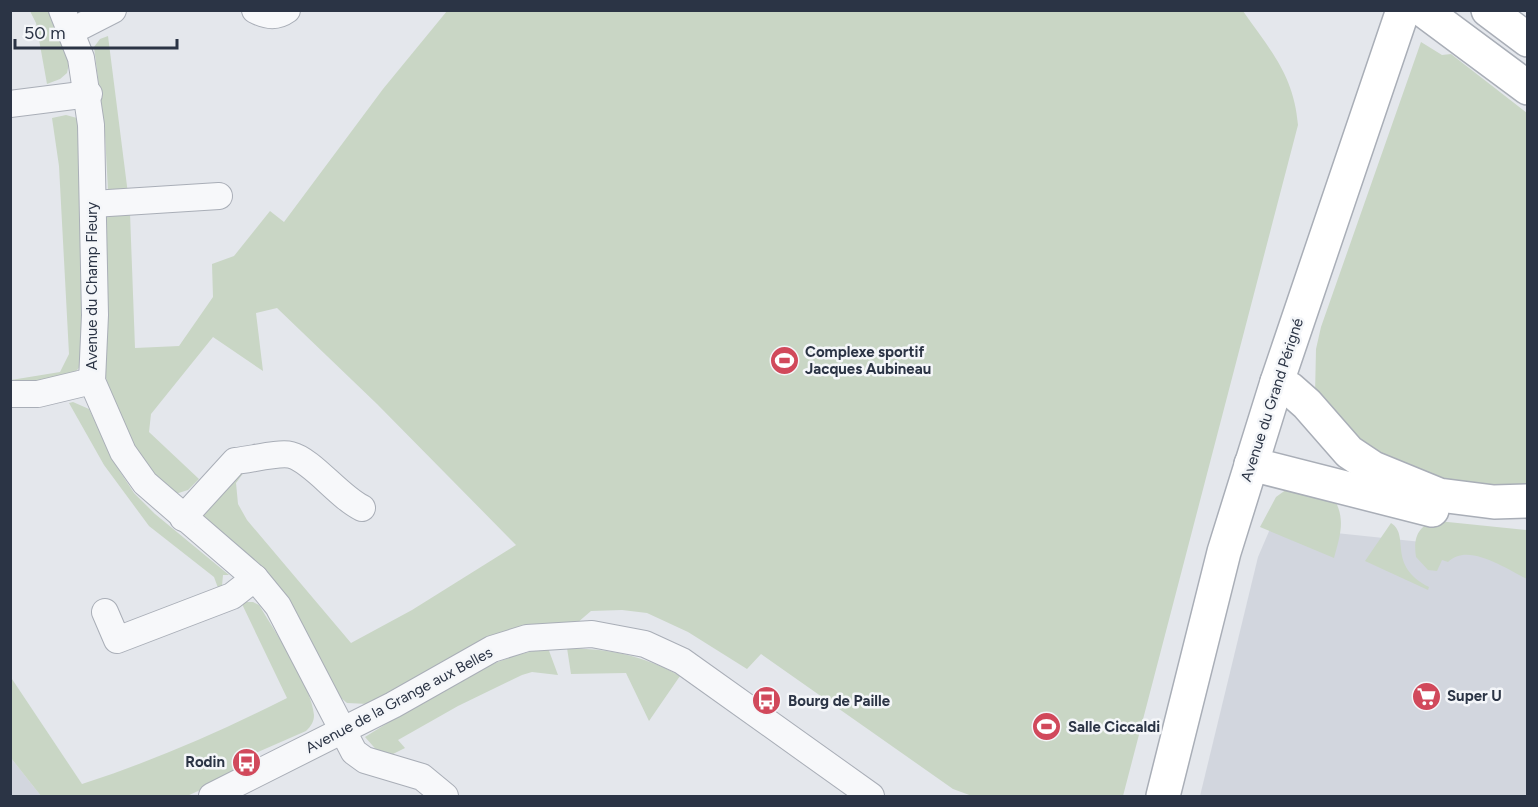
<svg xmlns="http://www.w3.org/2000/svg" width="1538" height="807" viewBox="0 0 1538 807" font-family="Figtree,sans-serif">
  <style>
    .built { fill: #d2d6de }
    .green { fill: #c9d6c5 }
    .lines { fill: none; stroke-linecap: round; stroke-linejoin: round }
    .street-casing { stroke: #a9aeb7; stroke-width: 28 }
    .secondary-casing { stroke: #a9aeb7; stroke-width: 36 }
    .street { stroke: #f7f8fa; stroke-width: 26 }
    .secondary { stroke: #fff; stroke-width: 33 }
    .labels { text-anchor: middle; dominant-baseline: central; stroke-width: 5; stroke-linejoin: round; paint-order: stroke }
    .street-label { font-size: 15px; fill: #2b3445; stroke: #f4f6f9 }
    .poi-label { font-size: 15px; font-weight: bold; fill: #2b3445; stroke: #f4f6f9; text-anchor: start }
  </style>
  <rect width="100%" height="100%" fill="#e4e7ec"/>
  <g class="built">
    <path d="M1270,529L1317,531L1527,553V796H1200L1258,557Z"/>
    <path d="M11,758L41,796H11Z"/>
  </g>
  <g class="green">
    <path d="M30,11H53L70,59L67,73L60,79L47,84L36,23Z"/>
    <path d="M447,11H1243C1270,50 1294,75 1298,125L1123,796H972L953,789L761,654L747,669L688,632L647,613L622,610L591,611L577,623L400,688L368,704L347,703L341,698L314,649L205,525L202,513L212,498L247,468L236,483L238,504L247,520L351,643L412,610L516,545L377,404L277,308L256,313L263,371L213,337L151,414L149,432L199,479L188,490L169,496C156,478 125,444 118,425C94,359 102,284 104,215L130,213L135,348L179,346L213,297L212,264L234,256L270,211L284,222L383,89Z"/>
    <path d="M108,36L128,194H110L108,190L105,135L94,47L100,39Z"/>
    <path d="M1421,42L1442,55L1451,54L1527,113V491L1485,493L1359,450L1315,395L1316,349L1321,327Z"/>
    <path d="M66,115L77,118L81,124L86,337C84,346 84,361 78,369C68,382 26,383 11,385V380L60,372L69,354L59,166L52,118Z"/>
    <path d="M73,402L89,409L115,464L134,493L155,514L229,575H223L222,586L229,588L221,596L214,577L149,526L104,465L69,403Z"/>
    <path d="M1287,489L1334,499C1346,519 1340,536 1334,558L1260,527L1276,497Z"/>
    <path d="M1438,521L1527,530V579C1506,569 1468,542 1448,562L1442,560L1437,571L1428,570L1416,557C1413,538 1418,524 1438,521Z"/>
    <path d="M1391,523C1411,536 1386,565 1429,587L1428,590L1365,561Z"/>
    <path d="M241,602H253L259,605C274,630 312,687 314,715C314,722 311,726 306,731L235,762L234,775L187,796H41L11,758L10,676L82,784C153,761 220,732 287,698Z"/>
    <path d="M548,648L558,675L532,672L522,675L458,706L398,740L405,748L391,755L380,754L365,737C424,702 480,659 548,648Z"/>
    <path d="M567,648C609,649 643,655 680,676L649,721L626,673L571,674Z"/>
  </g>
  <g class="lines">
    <defs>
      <g id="street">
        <path d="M62,10L81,58L91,125L95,315L92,381L123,452L145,483L255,578L278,606L354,752L365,760L422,777L445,796"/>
        <path d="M255,10C266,16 276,18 287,10"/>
        <path d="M72,31L113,10"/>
        <path d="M10,104L89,94"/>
        <path d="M93,204L219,196"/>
        <path d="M10,394H38L92,381"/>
        <path d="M183,518L235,461C249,460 279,452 291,455C312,460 339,497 362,508"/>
        <path d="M105,612L117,640L232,596L255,578"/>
        <path d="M212,796L393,705L492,649L527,638L592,634L645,644L682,661L871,796"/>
      </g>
      <g id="secondary">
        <path d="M1423,10L1528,88"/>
        <path d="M1488,10L1528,40"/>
        <path d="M1277,382L1290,389L1307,404L1349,452L1373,468L1439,495L1494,502L1528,501"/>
        <path d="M1251,464L1432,510"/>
        <path d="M1163,796L1224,552L1277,382L1403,10"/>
      </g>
    </defs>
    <use href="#street" class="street-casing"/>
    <use href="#secondary" class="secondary-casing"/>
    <use href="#street" class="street"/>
    <use href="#secondary" class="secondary"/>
  </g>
  <defs>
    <symbol id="stadium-disc" viewBox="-11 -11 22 22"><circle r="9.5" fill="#d1495b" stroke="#f4f6f9"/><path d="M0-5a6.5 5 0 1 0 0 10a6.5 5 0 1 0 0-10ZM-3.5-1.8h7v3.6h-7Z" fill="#fff"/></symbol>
    <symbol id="supermarket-disc" viewBox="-11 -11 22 22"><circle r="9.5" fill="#d1495b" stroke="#f4f6f9"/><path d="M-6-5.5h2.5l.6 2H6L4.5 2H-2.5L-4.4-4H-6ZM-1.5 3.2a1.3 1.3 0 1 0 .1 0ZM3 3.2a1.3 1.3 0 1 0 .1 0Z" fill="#fff"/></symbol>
    <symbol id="bus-disc" viewBox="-11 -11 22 22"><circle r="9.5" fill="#d1495b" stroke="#f4f6f9"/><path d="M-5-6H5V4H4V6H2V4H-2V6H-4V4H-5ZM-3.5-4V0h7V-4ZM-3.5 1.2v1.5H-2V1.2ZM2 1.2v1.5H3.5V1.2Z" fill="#fff"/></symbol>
  </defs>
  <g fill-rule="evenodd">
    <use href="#stadium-disc" x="768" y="344" width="33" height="33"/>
    <use href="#supermarket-disc" x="1410" y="680" width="33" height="33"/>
    <use href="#bus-disc" x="750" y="684" width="33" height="33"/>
    <use href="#stadium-disc" x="1030" y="710" width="33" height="33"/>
    <use href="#bus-disc" x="230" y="746" width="33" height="33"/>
  </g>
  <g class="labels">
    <g class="street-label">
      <text transform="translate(92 286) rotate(-90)">Avenue du Champ Fleury</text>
      <text transform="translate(1272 400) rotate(-72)">Avenue du Grand Périgné</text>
      <text transform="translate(399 700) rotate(-28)">Avenue de la Grange aux Belles</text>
    </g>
    <g class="poi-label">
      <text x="805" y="352">Complexe sportif<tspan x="805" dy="17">Jacques Aubineau</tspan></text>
      <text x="1447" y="696">Super U</text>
      <text x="788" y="701">Bourg de Paille</text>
      <text x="1068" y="727">Salle Ciccaldi</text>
      <text x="225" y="762" text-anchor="end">Rodin</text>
    </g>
  </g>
  <rect width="1538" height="807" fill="none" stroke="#2b3445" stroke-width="24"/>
  <path d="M15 39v9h162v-9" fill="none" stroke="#2b3445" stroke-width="3"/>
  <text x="24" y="39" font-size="18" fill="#2b3445" stroke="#f4f6f9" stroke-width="4.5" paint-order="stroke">50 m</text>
</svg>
